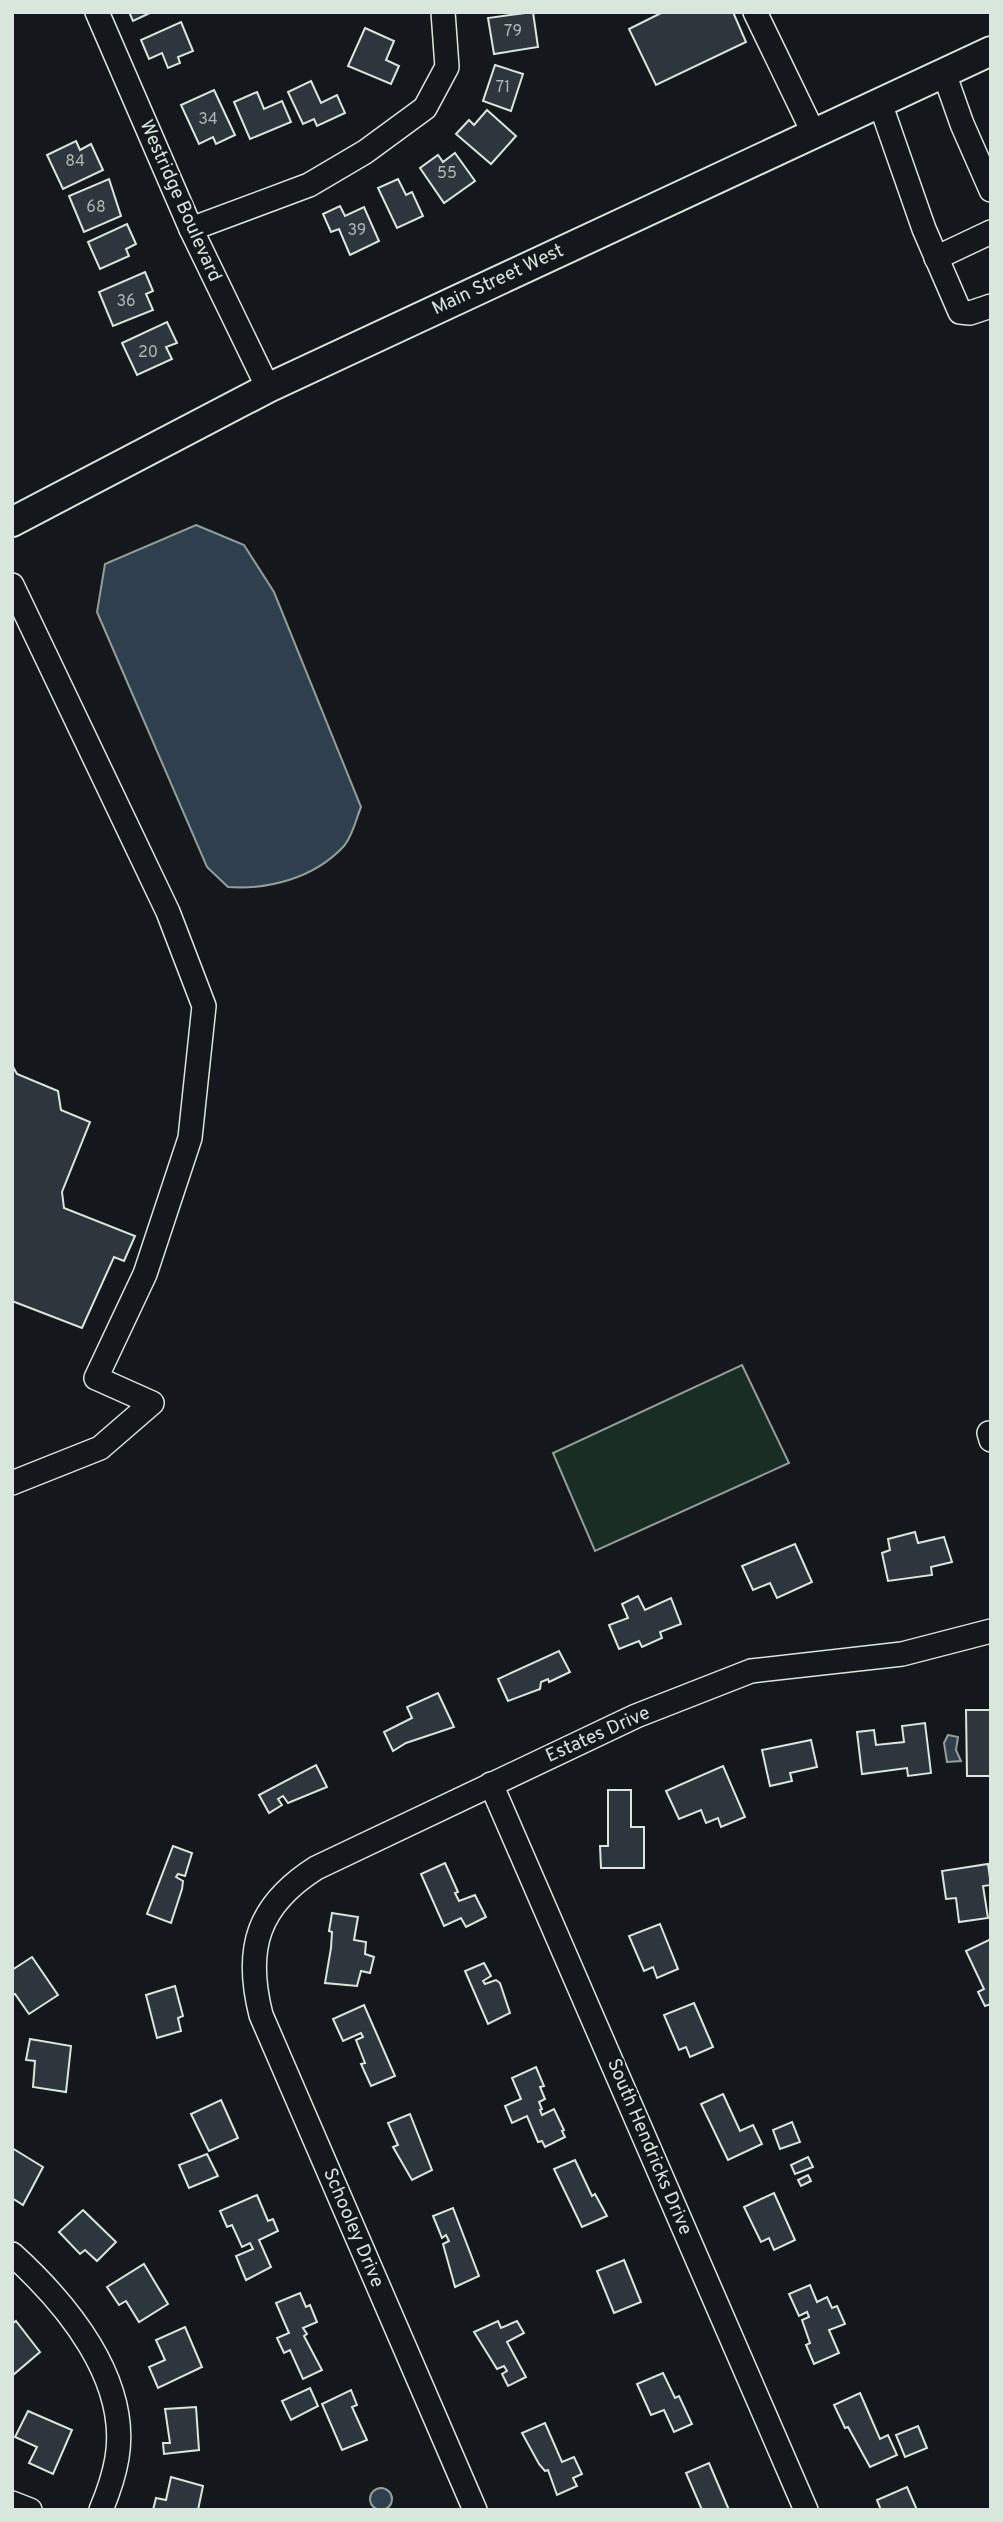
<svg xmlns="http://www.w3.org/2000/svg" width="1003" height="2522" viewBox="0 0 1003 2522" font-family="Overpass,sans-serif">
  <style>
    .green { fill: #1a2d24; stroke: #939e99; stroke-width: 2 }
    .water { fill: #2f3f4d; stroke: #939e99; stroke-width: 2 }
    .building { fill: #2c363c; stroke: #d8e6dc; stroke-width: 2 }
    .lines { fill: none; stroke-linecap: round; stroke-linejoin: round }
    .minor-casing { stroke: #d8e6dc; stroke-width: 26 }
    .major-casing { stroke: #d8e6dc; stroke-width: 32 }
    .minor { stroke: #14181c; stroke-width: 23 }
    .major { stroke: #14181c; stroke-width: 28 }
    .labels { text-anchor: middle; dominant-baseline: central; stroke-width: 5; stroke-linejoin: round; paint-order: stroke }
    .number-label { font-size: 16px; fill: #adbab4 }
    .street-label { font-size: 19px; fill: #d8e6dc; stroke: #14181c }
  </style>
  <rect width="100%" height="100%" fill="#14181c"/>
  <path class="green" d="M742,1365L789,1463L595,1551L553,1453Z"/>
  <g class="water">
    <path d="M196,525L244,545L274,592L361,807C356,819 352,838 343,847C314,878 268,890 228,887L207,867L97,612L105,564Z"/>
    <path d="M948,1735L958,1737L956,1750L961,1761L947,1762L944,1743Z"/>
    <circle cx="381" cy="2499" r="11"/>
  </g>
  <g class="building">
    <path d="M129,12H152L133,21Z"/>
    <path d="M533,12L538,47L494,54L488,18Z"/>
    <path d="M663,12H733L746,42L656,85L629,29Z"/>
    <path d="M181,22L193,51L178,57L180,63L168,68L162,53L149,59L141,40Z"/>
    <path d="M365,28L394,41L386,60L399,66L391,84L348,66Z"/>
    <path d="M495,65L523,74L511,111L483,101Z"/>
    <path d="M311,81L321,103L337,95L345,113L317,126L314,119L303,124L288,92Z"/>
    <path d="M214,90L235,135L216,144L213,137L199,144L181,105Z"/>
    <path d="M257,92L264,109L282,101L291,122L250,139L234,102Z"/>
    <path d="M487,110L516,136L491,164L456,134L469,120L474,125Z"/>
    <path d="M76,141L80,150L91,144L103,170L63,189L47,155Z"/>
    <path d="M455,153L475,181L444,203L420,168L438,155L443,162Z"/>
    <path d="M109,179L121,216L84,232L69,196Z"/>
    <path d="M398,179L406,195L412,192L423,216L397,228L378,188Z"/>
    <path d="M340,206L345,216L364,207L379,241L350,255L339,229L331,232L323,214Z"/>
    <path d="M127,224L136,244L126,249L129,256L100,269L88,242Z"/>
    <path d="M145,272L153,291L146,294L153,310L113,326L99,292Z"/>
    <path d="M167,322L177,343L166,347L172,359L137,375L122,343Z"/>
    <path d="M12,1065L17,1074L58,1091L61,1110L90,1122L62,1192L64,1208L135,1236L124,1261L114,1257L82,1328L12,1301Z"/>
    <path d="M915,1532L918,1543L944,1537L952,1562L931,1567L932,1575L888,1581L882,1553L890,1550L888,1539Z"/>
    <path d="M795,1544L812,1582L777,1598L770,1583L753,1590L742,1566Z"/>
    <path d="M638,1596L645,1610L671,1598L681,1624L660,1632L662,1638L642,1647L639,1641L619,1649L609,1625L628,1618L622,1604Z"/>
    <path d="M559,1651L570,1672L549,1682L548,1679L541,1682L540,1689L508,1701L498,1679Z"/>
    <path d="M438,1693L454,1727L406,1743L393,1751L384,1732L412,1718L407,1707Z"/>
    <path d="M966,1710H991V1776H967Z"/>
    <path d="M925,1723L931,1773L908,1776L907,1768L862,1774L857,1732L874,1730L876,1745L904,1742L902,1726Z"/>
    <path d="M811,1740L817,1767L790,1773L792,1781L770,1786L762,1750Z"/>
    <path d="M316,1765L327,1787L288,1803L283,1796L278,1799L282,1805L269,1813L259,1795Z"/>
    <path d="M723,1766L745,1817L721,1827L718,1818L706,1823L701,1810L679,1819L666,1791Z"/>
    <path d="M608,1790H631V1827H644V1868H601L600,1846H608Z"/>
    <path d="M173,1846L192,1853L185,1876L178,1874L176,1877L183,1881L182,1889L171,1923L147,1914Z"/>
    <path d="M445,1863L458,1892L455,1893L459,1901L475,1895L486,1917L466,1927L461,1918L444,1926L421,1874Z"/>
    <path d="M988,1864L991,1885L983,1886L988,1918L959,1922L956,1898L946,1899L942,1871Z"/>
    <path d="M332,1913L358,1917L354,1940L366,1942L365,1954L374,1957L370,1973L361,1971L357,1986L325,1983L331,1948L332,1932L329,1931Z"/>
    <path d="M660,1924L678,1969L657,1978L653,1967L644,1971L629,1936Z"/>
    <path d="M991,1939V2004L985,2006L978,1992L984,1989L966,1951Z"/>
    <path d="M32,1957L58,1995L29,2014L15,1994L12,1995V1970Z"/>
    <path d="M484,1963L491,1976L483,1981L485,1984L496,1980L500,1983L510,2013L488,2024L465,1971Z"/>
    <path d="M175,1986L183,2016L178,2018L181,2031L157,2038L146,1995Z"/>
    <path d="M694,2003L713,2047L690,2057L686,2047L679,2050L664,2015Z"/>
    <path d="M364,2005L395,2076L371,2086L361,2064L365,2063L356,2040L363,2037L361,2033L343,2041L333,2019Z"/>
    <path d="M30,2039L71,2046L66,2092L33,2087L35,2061L26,2060Z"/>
    <path d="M536,2067L544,2086L540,2087L545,2099L539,2102L542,2109L540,2110L542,2115L554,2109L564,2130L562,2131L565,2137L545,2147L542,2141L538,2142L527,2116L512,2123L505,2106L521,2099L512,2078Z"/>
    <path d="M723,2094L740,2131L753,2125L762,2144L728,2160L701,2104Z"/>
    <path d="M221,2100L238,2138L209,2151L191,2114Z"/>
    <path d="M410,2114L432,2170L412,2180L393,2147L398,2145L388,2123Z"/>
    <path d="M792,2122L800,2142L780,2149L773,2130Z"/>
    <path d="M12,2148L43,2167L23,2205L12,2198Z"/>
    <path d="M207,2154L218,2176L189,2188L179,2165Z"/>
    <path d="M808,2157L813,2167L795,2174L791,2165Z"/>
    <path d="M575,2160L592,2196L595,2194L607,2216L582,2227L554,2169Z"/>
    <path d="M808,2175L811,2181L801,2186L798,2180Z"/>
    <path d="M774,2193L795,2240L774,2250L769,2238L761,2242L744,2207Z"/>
    <path d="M257,2195L268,2221L273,2219L278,2231L259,2240L271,2267L246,2280L236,2256L253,2249L250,2243L242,2247L232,2225L227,2227L220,2211Z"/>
    <path d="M453,2208L479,2276L455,2287L443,2244L449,2241L446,2235L442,2238L433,2216Z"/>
    <path d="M83,2210L116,2242L97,2261L85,2250L80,2254L59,2232Z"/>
    <path d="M624,2260L641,2302L614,2313L597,2271Z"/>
    <path d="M144,2264L168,2304L139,2322L126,2301L119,2305L107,2287Z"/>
    <path d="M810,2285L817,2302L827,2297L832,2308L837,2306L845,2324L829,2330L839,2353L814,2364L806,2345L810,2343L802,2320L809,2317L807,2312L799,2316L789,2294Z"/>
    <path d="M300,2293L306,2307L310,2305L317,2322L303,2328L307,2334L304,2336L322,2370L303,2379L290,2350L284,2353L277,2338L289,2333L276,2303Z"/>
    <path d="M16,2321L40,2352L13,2375L12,2324Z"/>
    <path d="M498,2321L501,2328L517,2321L524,2333L507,2342L526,2377L508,2386L502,2374L507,2371L504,2366L497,2369L474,2332Z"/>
    <path d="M185,2327L202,2367L158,2388L149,2367L165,2360L156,2340Z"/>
    <path d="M663,2373L675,2398L679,2396L692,2424L674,2432L664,2410L651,2415L637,2384Z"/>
    <path d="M310,2388L318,2406L291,2420L282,2401Z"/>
    <path d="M351,2390L357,2405L352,2407L367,2440L342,2450L322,2404Z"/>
    <path d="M860,2393L880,2439L888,2435L897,2455L870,2467L848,2427L845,2428L834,2405Z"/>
    <path d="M196,2407L199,2450L164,2454L163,2443H170L165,2409Z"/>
    <path d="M28,2411L72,2430L53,2474L29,2463L37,2447L15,2437Z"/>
    <path d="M545,2423L562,2462L574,2457L582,2474L573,2478L577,2486L557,2495L548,2470L545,2471L539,2464L522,2433Z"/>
    <path d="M918,2426L927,2448L905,2457L896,2435Z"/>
    <path d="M709,2463L729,2510H702L686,2473Z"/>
    <path d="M171,2477L203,2486L198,2510H153L156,2498L166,2500Z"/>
    <path d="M907,2487L917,2510H881L877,2500Z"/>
  </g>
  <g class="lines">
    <defs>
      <g id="minor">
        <path d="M97,12L191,229L268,388"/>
        <path d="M755,12L814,134"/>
        <path d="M944,73L962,124L991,190"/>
        <path d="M880,103L924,229L960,312L970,313L991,306"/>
        <path d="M191,229L309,185L365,152L425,108L447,67L443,12"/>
        <path d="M936,258L991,232"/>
        <path d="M12,585L168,912L204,1006L190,1138L145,1274L96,1378L152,1403L100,1448L12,1483"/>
        <path d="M989,1433L991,1440"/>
        <path d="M491,1784L806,2510"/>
        <path d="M12,2254C66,2303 130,2379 117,2458C114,2476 108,2493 101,2510"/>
        <path d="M12,2503L30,2510"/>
        <path d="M475,2510L261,2015C244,1948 258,1905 316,1868L636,1716L751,1671L902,1654L991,1631"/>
      </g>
      <path id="major" d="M12,522L268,388L991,51"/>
    </defs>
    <use href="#minor" class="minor-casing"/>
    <use href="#major" class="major-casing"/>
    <use href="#minor" class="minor"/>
    <use href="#major" class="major"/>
  </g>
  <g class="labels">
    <g class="number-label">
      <text x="513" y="32">79</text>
      <text x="503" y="88">71</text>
      <text x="208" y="120">34</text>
      <text x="75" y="162">84</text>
      <text x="447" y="174">55</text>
      <text x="96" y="208">68</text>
      <text x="357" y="231">39</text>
      <text x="126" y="302">36</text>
      <text x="148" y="353">20</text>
    </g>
    <g class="street-label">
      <text transform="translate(180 201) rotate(66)">Westridge Boulevard</text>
      <text transform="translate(498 280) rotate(-25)">Main Street West</text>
      <text transform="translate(598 1735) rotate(-24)">Estates Drive</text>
      <text transform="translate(649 2147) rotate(67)">South Hendricks Drive</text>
      <text transform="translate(353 2228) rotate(67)">Schooley Drive</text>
    </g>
  </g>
  <rect width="1003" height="2522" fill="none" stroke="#d8e6dc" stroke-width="28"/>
</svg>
